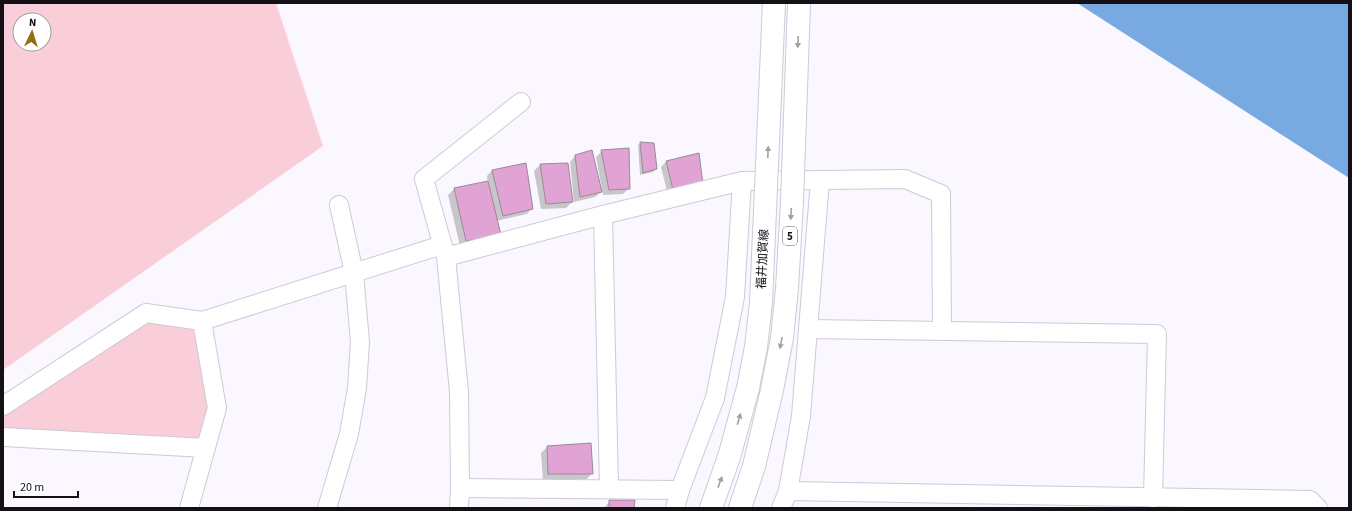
<svg xmlns="http://www.w3.org/2000/svg" width="1352" height="511" viewBox="0 0 1352 511" font-family="'Source Sans 3','Noto Sans JP',sans-serif">
  <style>
    .green { fill: #f9ced9; fill-rule: evenodd }
    .water { fill: #78aae1 }
    .shadow { fill: #0003 }
    .building { fill: #e0a3d4; stroke: #988b95 }
    .lines { fill: none; stroke-linecap: round; stroke-linejoin: round }
    .minor-casing { stroke: #cfc9d7; stroke-width: 20 }
    .primary-casing { stroke: #cfc9d7; stroke-width: 24 }
    .minor { stroke: #fff; stroke-width: 18 }
    .primary { stroke: #fff; stroke-width: 22 }
    .primary-bridge-casing { stroke: #cfc9d7; stroke-width: 24; stroke-linecap: butt }
    .primary-bridge { stroke: #fff; stroke-width: 22 }
    .oneway { fill: #a1a0a2 }
    .labels { text-anchor: middle; dominant-baseline: central; stroke-width: 3; stroke-linejoin: round; paint-order: stroke }
    .shield { fill: #fff; stroke: #5a585c; stroke-width: 1 }
    .shield-label { font-size: 11px; font-weight: bold; fill: #141116 }
    .street-label { font-size: 12px; fill: #141116; stroke: #fff }
  </style>
  <rect width="100%" height="100%" fill="#faf7fe"/>
  <g class="green">
    <path d="M3,3H276L323,146L3,370ZM20,20H44V44H20Z"/>
    <path d="M148,318L202,321L217,408L206,448L3,431V407Z"/>
  </g>
  <path class="water" d="M1077,3H1349V178Z"/>
  <g class="shadow">
    <path d="M641,143L656,169L653,172L640,175L638,145Z"/>
    <path d="M602,151L629,188L623,194L603,195L596,157Z"/>
    <path d="M575,156L601,191H602L595,197L574,202L570,162Z"/>
    <path d="M667,161L702,184L668,195L661,167Z"/>
    <path d="M567,164L572,202L566,208L541,209L534,171L540,165Z"/>
    <path d="M492,170L532,208L527,214L496,221L499,234L460,246L448,195L454,189L488,182L487,176Z"/>
    <path d="M590,444L592,473L587,479L543,480L541,453L547,447Z"/>
    <path d="M610,501L633,508H604Z"/>
  </g>
  <g class="building">
    <path d="M640,142L654,143L657,169L643,173Z"/>
    <path d="M629,148L630,189L609,190L601,150Z"/>
    <path d="M592,150L602,192L580,197L575,155Z"/>
    <path d="M699,153L703,184L673,190L666,161Z"/>
    <path d="M526,163L533,209L503,216L492,170Z"/>
    <path d="M568,163L573,202L546,204L540,164Z"/>
    <path d="M488,181L501,235L466,241L454,188Z"/>
    <path d="M591,443L593,474H548L547,446Z"/>
    <path d="M609,500H635L634,508H609Z"/>
  </g>
  <g class="lines">
    <defs>
      <g id="minor">
        <path d="M603,215L609,489"/>
        <path d="M446,257L603,215L742,181L905,179L941,194L942,331"/>
        <path d="M808,329L1157,334L1153,498"/>
        <path d="M3,406L146,313L202,321L442,245"/>
        <path d="M3,437L206,448"/>
        <path d="M460,488L680,490"/>
        <path d="M788,491L1310,500L1318,508"/>
        <path d="M189,508L217,408L202,321"/>
        <path d="M327,508L349,434L357,388L360,342L354,273L339,205"/>
        <path d="M459,508L460,488L459,392L446,257L424,179L521,102"/>
        <path d="M675,508L680,490L715,398L735,297L742,181"/>
        <path d="M781,508L788,491L801,416L820,180"/>
      </g>
      <g id="primary">
        <path d="M711,508L729,457"/>
        <path d="M740,508L754,466"/>
      </g>
    </defs>
    <use href="#minor" class="minor-casing"/>
    <use href="#primary" class="primary-casing"/>
    <use href="#minor" class="minor"/>
    <use href="#primary" class="primary"/>
    <defs>
      <g id="primary-bridge">
        <path d="M729,457L748,388L756,347L761,303L774,3"/>
        <path d="M754,466L772,390L782,338L787,288L792,202L799,3"/>
      </g>
    </defs>
    <use href="#primary-bridge" class="primary-bridge-casing"/>
    <use href="#primary-bridge" class="primary-bridge"/>
  </g>
  <defs><path id="oneway-solid" d="M-6-.8H1V-3.2L6.5 0L1 3.2V.8H-6Z"/></defs>
  <g class="oneway">
    <use href="#oneway-solid" transform="translate(798 42) rotate(92)"/>
    <use href="#oneway-solid" transform="translate(768 152) rotate(-88)"/>
    <use href="#oneway-solid" transform="translate(791 214) rotate(93)"/>
    <use href="#oneway-solid" transform="translate(781 343) rotate(101)"/>
    <use href="#oneway-solid" transform="translate(739 419) rotate(-74)"/>
    <use href="#oneway-solid" transform="translate(720 482) rotate(-70)"/>
  </g>
  <g class="labels">
    <rect class="shield" x="783" y="227" width="14" height="18" rx="3"/>
    <g class="shield-label">
      <text x="790" y="236">5</text>
    </g>
    <g class="street-label">
      <text transform="translate(763 259) rotate(-87)">福井加賀線</text>
    </g>
  </g>
  <rect width="1352" height="511" fill="none" stroke="#141116" stroke-width="8"/>
  <g transform="translate(32 32) rotate(4)"><circle r="19" fill="#ffffff" stroke="#a1a0a2"/>
  <path d="M0-3L7 15L0 10L-7 15Z" fill="#946f17"/>
  <text y="-6" font-size="11" font-weight="bold" text-anchor="middle" fill="#141116">N</text>
  </g>
  <path d="M14 491v6h64v-6" fill="none" stroke="#141116" stroke-width="2"/>
  <text x="20" y="491" font-size="12" fill="#141116" stroke="#ffffff" stroke-width="3" paint-order="stroke">20 m</text>
</svg>
